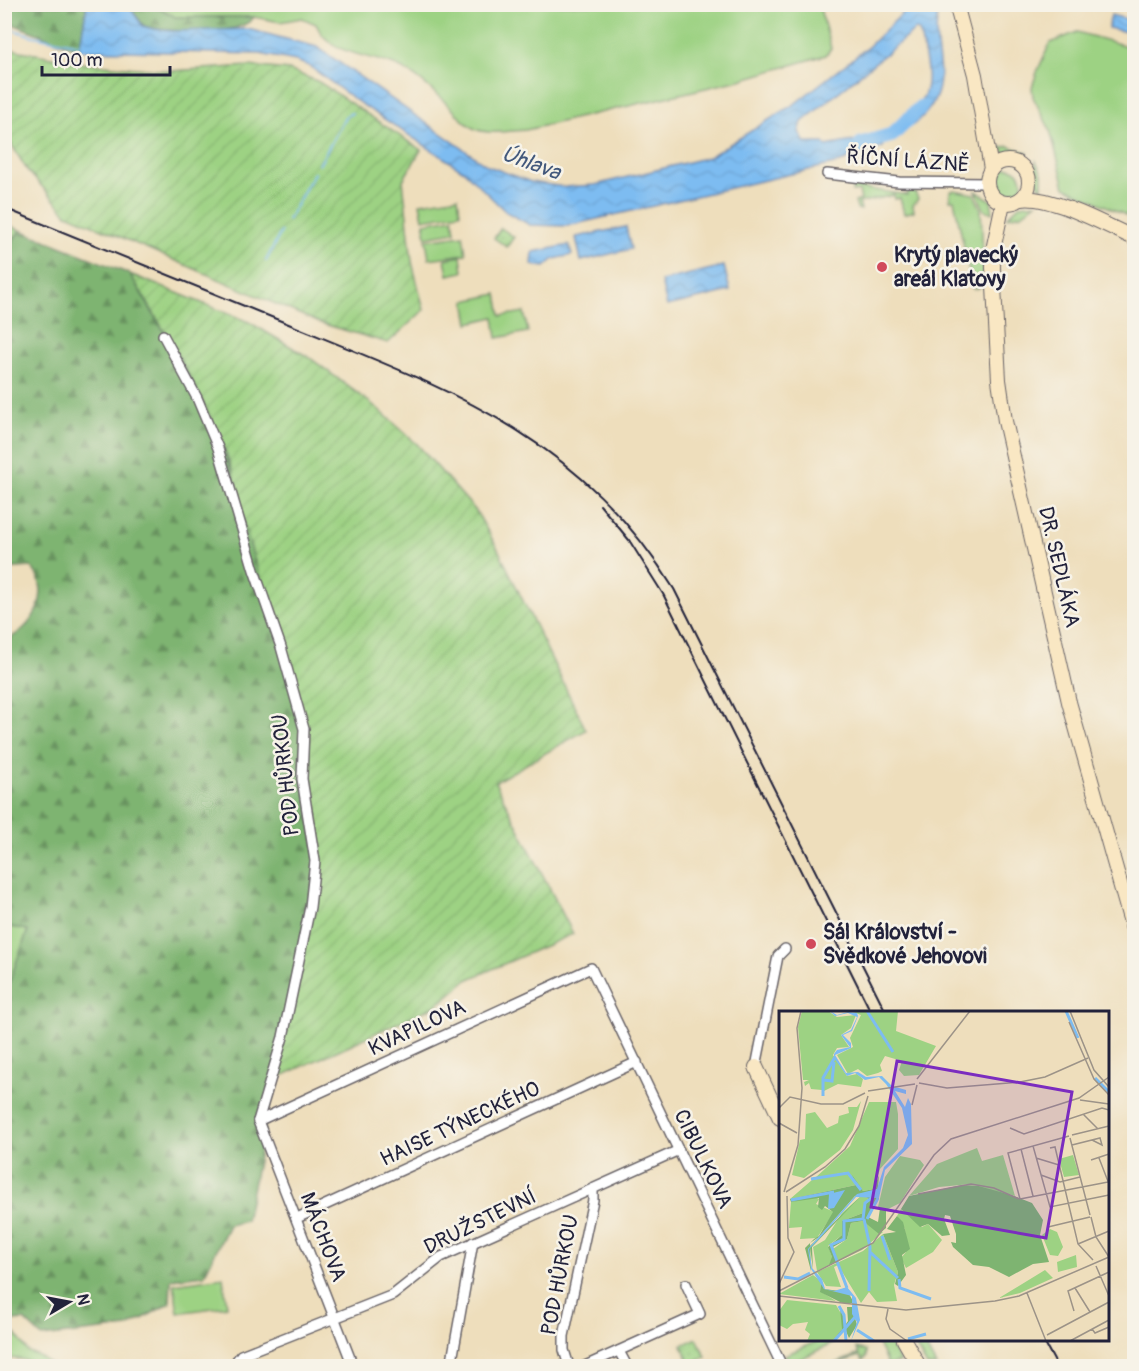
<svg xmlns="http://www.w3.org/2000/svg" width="1139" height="1371" viewBox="0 0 1139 1371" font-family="Pangolin,sans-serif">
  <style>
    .grass { fill: #9dd283; stroke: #607a5f; stroke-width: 1.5 }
    .forest { fill: url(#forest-firs); stroke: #506b56; stroke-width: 1.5 }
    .park { fill: url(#park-dots); stroke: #607a5f; stroke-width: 1.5 }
    .garden { fill: url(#garden-furrows); stroke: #607a5f; stroke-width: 1.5 }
    .water { fill: url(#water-waves); stroke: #506f96; stroke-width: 1.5 }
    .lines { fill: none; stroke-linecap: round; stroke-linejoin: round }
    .stream { stroke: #7dbcf1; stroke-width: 2 }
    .river { stroke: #7dbcf1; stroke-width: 15 }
    .street-casing { stroke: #696468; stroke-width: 12 }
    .secondary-casing { stroke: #696468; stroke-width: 16 }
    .street { stroke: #fff; stroke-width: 9 }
    .secondary { stroke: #f9e7c3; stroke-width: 14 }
    .rail { stroke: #22223b; stroke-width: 2 }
    .poi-dot { fill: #d1495b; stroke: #f7f3e8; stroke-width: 2 }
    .labels { text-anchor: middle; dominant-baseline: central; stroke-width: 5; stroke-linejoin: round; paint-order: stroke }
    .street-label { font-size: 21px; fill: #22223b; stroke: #f7f3e8 }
    .poi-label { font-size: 21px; font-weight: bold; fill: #22223b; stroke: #f7f3e8; text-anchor: start }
    .water-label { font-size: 22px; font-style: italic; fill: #42587b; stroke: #f7f3e8 }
    .inset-river { fill: none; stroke: #7dbcf1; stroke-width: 3 }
    .inset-road { fill: none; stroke: #9c9388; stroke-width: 1.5 }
    .view { fill: #7b2cbf; fill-opacity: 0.15; stroke: #7b2cbf; stroke-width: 3 }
    .inset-edge { fill: none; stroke: #22223b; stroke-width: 3 }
  </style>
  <defs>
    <pattern id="forest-firs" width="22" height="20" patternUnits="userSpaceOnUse" patternTransform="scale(1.5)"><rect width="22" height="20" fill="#7eb471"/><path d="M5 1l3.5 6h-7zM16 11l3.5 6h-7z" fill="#67925e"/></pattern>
    <pattern id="park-dots" width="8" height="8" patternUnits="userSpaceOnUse" patternTransform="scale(1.5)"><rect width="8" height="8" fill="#9dd283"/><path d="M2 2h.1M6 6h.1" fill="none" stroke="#87b472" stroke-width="1.8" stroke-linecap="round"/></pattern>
    <pattern id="garden-furrows" width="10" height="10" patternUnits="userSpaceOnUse" patternTransform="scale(1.5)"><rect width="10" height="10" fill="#9dd283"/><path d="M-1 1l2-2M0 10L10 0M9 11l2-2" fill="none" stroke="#87b472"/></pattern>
    <pattern id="water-waves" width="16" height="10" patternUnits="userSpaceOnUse" patternTransform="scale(1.5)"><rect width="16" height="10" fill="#7dbcf1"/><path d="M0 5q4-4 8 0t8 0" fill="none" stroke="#6ca1d0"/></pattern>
  </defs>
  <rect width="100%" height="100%" fill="#f7f3e8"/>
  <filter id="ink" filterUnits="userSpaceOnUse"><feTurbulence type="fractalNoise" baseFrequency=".0167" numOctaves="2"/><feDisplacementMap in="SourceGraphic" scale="12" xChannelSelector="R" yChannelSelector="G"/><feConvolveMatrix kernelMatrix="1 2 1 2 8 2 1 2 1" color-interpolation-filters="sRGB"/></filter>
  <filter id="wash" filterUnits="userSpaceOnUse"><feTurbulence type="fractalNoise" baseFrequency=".008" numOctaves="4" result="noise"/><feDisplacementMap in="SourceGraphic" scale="24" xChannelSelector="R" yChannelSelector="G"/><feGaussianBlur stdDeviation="1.35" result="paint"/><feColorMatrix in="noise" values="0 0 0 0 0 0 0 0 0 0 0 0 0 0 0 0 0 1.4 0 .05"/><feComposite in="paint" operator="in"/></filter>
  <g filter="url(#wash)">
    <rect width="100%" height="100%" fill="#eedebc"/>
    <g class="grass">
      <path d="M144,5H819L831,48L826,55L740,80L526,130C511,131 489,135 475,129C465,125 456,112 448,105C434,92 418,76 401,68C372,53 330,58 316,24L302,18L280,22L254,17H175L168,12Z"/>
      <path d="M1077,32L1134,48V219L1065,187L1050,130L1033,97L1032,87L1037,72L1050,43Z"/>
      <path d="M1009,146L1028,153L1020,158L1007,156L1000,148Z"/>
      <path d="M1036,161L1042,174V189L1032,175Z"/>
      <circle cx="1008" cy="182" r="14"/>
      <path d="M861,181V188L907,195L908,188L914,189L918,199L913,205L914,211L904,214L900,198L895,199L894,195L859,203L861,210L857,209L855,202L861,200L859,191L852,192L854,183Z"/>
      <path d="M954,190L974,194L981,209L984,281H978L979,288L973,289L954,200H950V192Z"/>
      <path d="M976,191L991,200L993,213L984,210Z"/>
      <path d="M458,197L460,213L423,219L420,203Z"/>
      <path d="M1036,203L1022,214L1007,217L1019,205Z"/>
      <path d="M453,218L455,232L426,237L424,223Z"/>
      <path d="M5,223L20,230L5,254Z"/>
      <path d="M463,235L466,254L429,259L426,240Z"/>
      <path d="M461,256L463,272L448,275L445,259Z"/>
      <path d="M497,294L501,316L524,312L528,332L497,338L494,317L469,323L465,301Z"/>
      <path d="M5,926L28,930L5,994Z"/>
      <path d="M223,1277L227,1306L178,1313L174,1284Z"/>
      <path d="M16,1334L28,1352L39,1356L53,1366C33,1367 26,1356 5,1359V1341Z"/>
      <path d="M820,1340H840L800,1359L803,1366H790L785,1355Z"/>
      <path d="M876,1340H888L900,1362L885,1366L888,1365Z"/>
      <path d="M912,1340H922L925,1345L929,1343L931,1346L927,1349L936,1366H927Z"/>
      <path d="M856,1348L866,1351V1357L863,1361L860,1356L830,1366L859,1354Z"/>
    </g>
    <g class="forest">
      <path d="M4,5H87L79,50L5,21Z"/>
      <path d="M128,5C142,5 163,8 175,17H254C239,38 167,32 144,26Z"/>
      <path d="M20,230L130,274L184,366L220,442L238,488L237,501L304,721L318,862L246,1221L229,1225L204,1275L171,1279L170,1303L128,1327L42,1337L24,1320L13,1321L4,1326L5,994L28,930L5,926V640C33,630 54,591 31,567L5,569L4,254Z"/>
    </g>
    <g class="park">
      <path d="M501,228L514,237L507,247L494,238Z"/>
      <path d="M697,1338L706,1357L690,1364L682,1345Z"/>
    </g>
    <g class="garden">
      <path d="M11,49L81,63L170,71L249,66L289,70L319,82L421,150L403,180L412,262L424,310L388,343L320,323L67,214L27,170L5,134V77Z"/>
      <path d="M130,274L249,322L310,358L376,407L417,444L476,511L498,549L586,730L495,782L573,934L467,980L437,1005L273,1080L317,862L304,779L306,732L237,501C242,458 156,316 130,274Z"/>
    </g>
    <g class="water">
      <path d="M87,5H128L143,26L154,29L173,31L248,29L317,47L488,166L531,182L564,187L595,185L709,157L793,105L869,46L911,5H940C925,55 963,85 913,125L904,118C911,111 919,104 923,97C933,79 923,49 919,31L915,30L802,122L799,132L805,143H824L826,146L880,136L883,147L834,164L567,226L530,225L506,212L464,171L358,102L309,66L296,61L260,54L79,50Z"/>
      <path d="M1111,15L1134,21L1132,33L1108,28Z"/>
      <path d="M626,227L631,249L581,261L576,237Z"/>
      <path d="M569,245L572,255L554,259L545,267L532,265L533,252Z"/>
      <path d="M724,266L730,291L667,306L661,281Z"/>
    </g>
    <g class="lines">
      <g class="stream">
        <path d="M4,27L33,36L80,45"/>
        <path d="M319,165L346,116L352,113"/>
        <path d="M288,220L314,173"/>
        <path d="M266,261L281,232"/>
      </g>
      <path class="river" d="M861,144L892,135L921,107"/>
    </g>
  </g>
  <g filter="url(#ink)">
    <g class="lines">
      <defs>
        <g id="street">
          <path d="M827,174L899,182L987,183"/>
          <path d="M163,335L197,398L218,448L254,570L281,647L304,729L302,779L315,861L310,907L283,1037L258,1121"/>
          <path d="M756,1067L778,956L785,949"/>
          <path d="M258,1121L591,968L782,1366"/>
          <path d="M258,1121L353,1366"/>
          <path d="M297,1218L637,1062"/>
          <path d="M619,1351L627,1366"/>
          <path d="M238,1366L237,1360L241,1355L393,1295L441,1257L679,1150"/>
          <path d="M451,1366L473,1242"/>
          <path d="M569,1366L564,1350V1336L593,1200V1189"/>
          <path d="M585,1366L700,1314L686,1284"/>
        </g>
        <g id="secondary">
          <path d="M956,4L975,75L991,169"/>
          <circle cx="1008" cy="182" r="21"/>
          <path d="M1021,199C1049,194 1108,226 1134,238"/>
          <path d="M1003,203L993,250V268L999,380L1005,421L1069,702L1134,933"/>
          <path d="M756,1067L780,1118"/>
          <path d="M904,1340L919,1366"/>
        </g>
      </defs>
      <use href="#street" class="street-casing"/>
      <use href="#secondary" class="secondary-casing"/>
      <use href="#street" class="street"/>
      <use href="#secondary" class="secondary"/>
      <g class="rail">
        <path d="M4,208C98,246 192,285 286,323C447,389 577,433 674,589L886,1012"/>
        <path d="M600,505L629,540L663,594L871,1012"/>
        <path d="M1043,1340L1057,1366"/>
      </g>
    </g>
  </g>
  <g class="poi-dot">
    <circle cx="882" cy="267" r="6"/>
    <circle cx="811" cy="944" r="6"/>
  </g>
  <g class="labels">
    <g class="street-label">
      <text transform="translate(908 161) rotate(4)">ŘÍČNÍ LÁZNĚ</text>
      <text transform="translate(1059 567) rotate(77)">DR. SEDLÁKA</text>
      <text transform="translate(286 775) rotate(-96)">POD HŮRKOU</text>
      <text transform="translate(417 1028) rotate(-25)">KVAPILOVA</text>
      <text transform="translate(460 1124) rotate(-25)">HAISE TÝNECKÉHO</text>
      <text transform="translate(703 1159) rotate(64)">CIBULKOVA</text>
      <text transform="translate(480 1222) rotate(-26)">DRUŽSTEVNÍ</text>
      <text transform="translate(323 1237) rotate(69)">MÁCHOVA</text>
      <text transform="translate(560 1275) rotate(-79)">POD HŮRKOU</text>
    </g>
    <g class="poi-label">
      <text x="894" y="255">Krytý plavecký<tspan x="894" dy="24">areál Klatovy</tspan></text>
      <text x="823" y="932">Sál Království -<tspan x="823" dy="24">Svědkové Jehovovi</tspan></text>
    </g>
    <g class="water-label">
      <text transform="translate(531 163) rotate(20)">Úhlava</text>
    </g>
  </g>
  <g transform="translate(779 1011)">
    <rect width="330" height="330" fill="#eedebc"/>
    <path d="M23,0H49L58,6L77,4L72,17L62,24L70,36L58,37L54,44L68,65L78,63L84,68L82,76L59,73L45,80L44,74L43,79L32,78L30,72L26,75L25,71L30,69H24L19,16ZM71,0H119L117,20L157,35L140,64L125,65L120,59L123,50L106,45L101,54L103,60L99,62L88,65L79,58L69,63L58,44L74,36L71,27L82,4ZM82,90L74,119L61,139L25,167L13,164L21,129L26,128L27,103L36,101L48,117L59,112L60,105L70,102L69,96H78ZM90,91H117L119,103V138L101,158L95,178L84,180L69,161L36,167L71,135ZM294,144L300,164L285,166L280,148ZM68,162L77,174L11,188L33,169ZM82,185L89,187L84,202L63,210V224L49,235L53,246L58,250L54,238L68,228L72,212L84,210L101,222L95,215L103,213L101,220L104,221L83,239L38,260L34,236L46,229L63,202ZM36,186L40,188L37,193L55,201L38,227L21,228L23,216L10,217L12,191ZM122,198L143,216L149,213L163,229L154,241L127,257L122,247L127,241L126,218L118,205ZM271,218L278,221L284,236L279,245L271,244L263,224ZM104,223L119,261L115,274L118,290L98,291L90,281L82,292L59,254L55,256L62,276L47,275L38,261L84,240ZM297,244L298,256L279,261L278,251ZM266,259L274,267L241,282L220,287ZM34,264L42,270L41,280L57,290L0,283ZM8,289L57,294L64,306L63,318L53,330H28L31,323L26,319L29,311L14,313L8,318L0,314V300Z" fill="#9dd283"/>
    <path d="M73,164L84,180L95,178L100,164L99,178L76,185L40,226L31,232L32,260L26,237L35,228L40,225L54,201L46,195L43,199L39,196L40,187L12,191L11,188L77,174ZM183,174L209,175L253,192L264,209L261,224L270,251L254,253L230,266L210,256L194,254L174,236L172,231L177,232V223L171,205L166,204L165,208L171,224L163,225L149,213L141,216L122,198L130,185ZM83,184L100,187L89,206L99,211L101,197L107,199V217L100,223L84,210L72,212L68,228L54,236L59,250L50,254L53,246L49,236L63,224V210L84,202L89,187L82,185L33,236L34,259L31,235ZM118,205L124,211L131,238L123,244L127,264L119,275L116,273L119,261L104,223L117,221L108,218ZM36,263L42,269L45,278L69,281L75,292H63L41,281L42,270ZM68,296H73L78,314L70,327L66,318L53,330L63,318L61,297L67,313L69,310Z" fill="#7eb471"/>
    <path d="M198,137L203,150L224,144L236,185L192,173L160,176L130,185L158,153ZM121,145L141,149L145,154L121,192L107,199L99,196L106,166Z" fill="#9dd283"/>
    <path d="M51,0L58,4L69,1L78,2L79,5L73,20L64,24L72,32V37L56,44L67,62L79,61L87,66L103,65L113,75L127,79V83L116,80L126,96L129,87L132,93L133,133L106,159L100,187L77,186L41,227L30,238L33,257L43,268L46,278L55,280L68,276L77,287L81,309L72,330L78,311L73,303V285L45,278L32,258L29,238L78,183L98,178L105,156L124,137L129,124L123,97L107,73L100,66L86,69L76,62L68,65L55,47V43L58,39L71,36L62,24L72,19L78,6L69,2L56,5ZM66,179L55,197L49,198L50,183Z" fill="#7dbcf1"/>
    <path class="inset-river" d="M88,0L114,41M287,0L299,27M316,67L330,81M45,69L53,70L55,51M44,85V67L56,46M32,168L69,162L82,179M12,189L55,181M85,208L91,236L90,280M88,208L99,187M103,225L111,249M91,241L119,267M5,266L19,268L31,262M120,268L121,277L152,288M68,277L52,234L65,228V210L84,208L86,192L95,185M60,295L65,304L67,330M78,319L95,330M129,328L147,323M55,330L76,306"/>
    <path class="inset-road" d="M291,0L315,59L330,76M290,11L315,68L330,84M138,68L191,0M140,72L168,77L241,71L266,66L309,47M89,80L136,73M301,89L330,93M133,94L138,74M0,97L11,86L42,93H64L86,82M304,103L319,118M0,112L18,122M231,117L245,123L323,97L330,99M293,124L330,115M291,127L311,204M293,134L321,127L323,134L313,129M254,135L271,196L330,184M271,137L276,136L299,233L314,249M242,138L254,185M257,147L280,154M320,147L330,173M312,149L330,143M262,164L281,171L301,166M5,181L19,134L23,77L18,17L22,0M7,181L46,156L66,138L80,115L89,85M139,183L192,173L215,177L240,188M241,188L229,142L290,125M241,188L329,171M312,206L317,226L330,246M269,216L311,206M299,233L330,220M317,255L330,285M0,273L15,241L9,227L8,185M296,277L311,301M0,280L94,232L155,144L172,128L300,87L330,66M248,282L267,330M0,285L127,299L216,290L240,285L330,246M109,298L107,308L111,318L128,330M295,300L289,280L330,261M313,318L316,322L330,316M268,324L330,291M291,330L330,309"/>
    <path class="view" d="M118,50L293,81L267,227L92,196Z"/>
    <rect width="330" height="330" class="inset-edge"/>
  </g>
  <rect width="1139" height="1371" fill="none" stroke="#f7f3e8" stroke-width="24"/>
  <g transform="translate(69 1302) rotate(80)" stroke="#f7f3e8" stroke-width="4.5" paint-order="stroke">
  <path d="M0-4.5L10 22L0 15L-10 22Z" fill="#22223b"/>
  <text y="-9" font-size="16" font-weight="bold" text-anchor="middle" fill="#22223b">N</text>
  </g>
  <path d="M42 66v9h128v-9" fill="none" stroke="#22223b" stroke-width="3"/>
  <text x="51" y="66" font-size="18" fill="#22223b" stroke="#f7f3e8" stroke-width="4.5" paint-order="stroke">100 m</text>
</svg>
